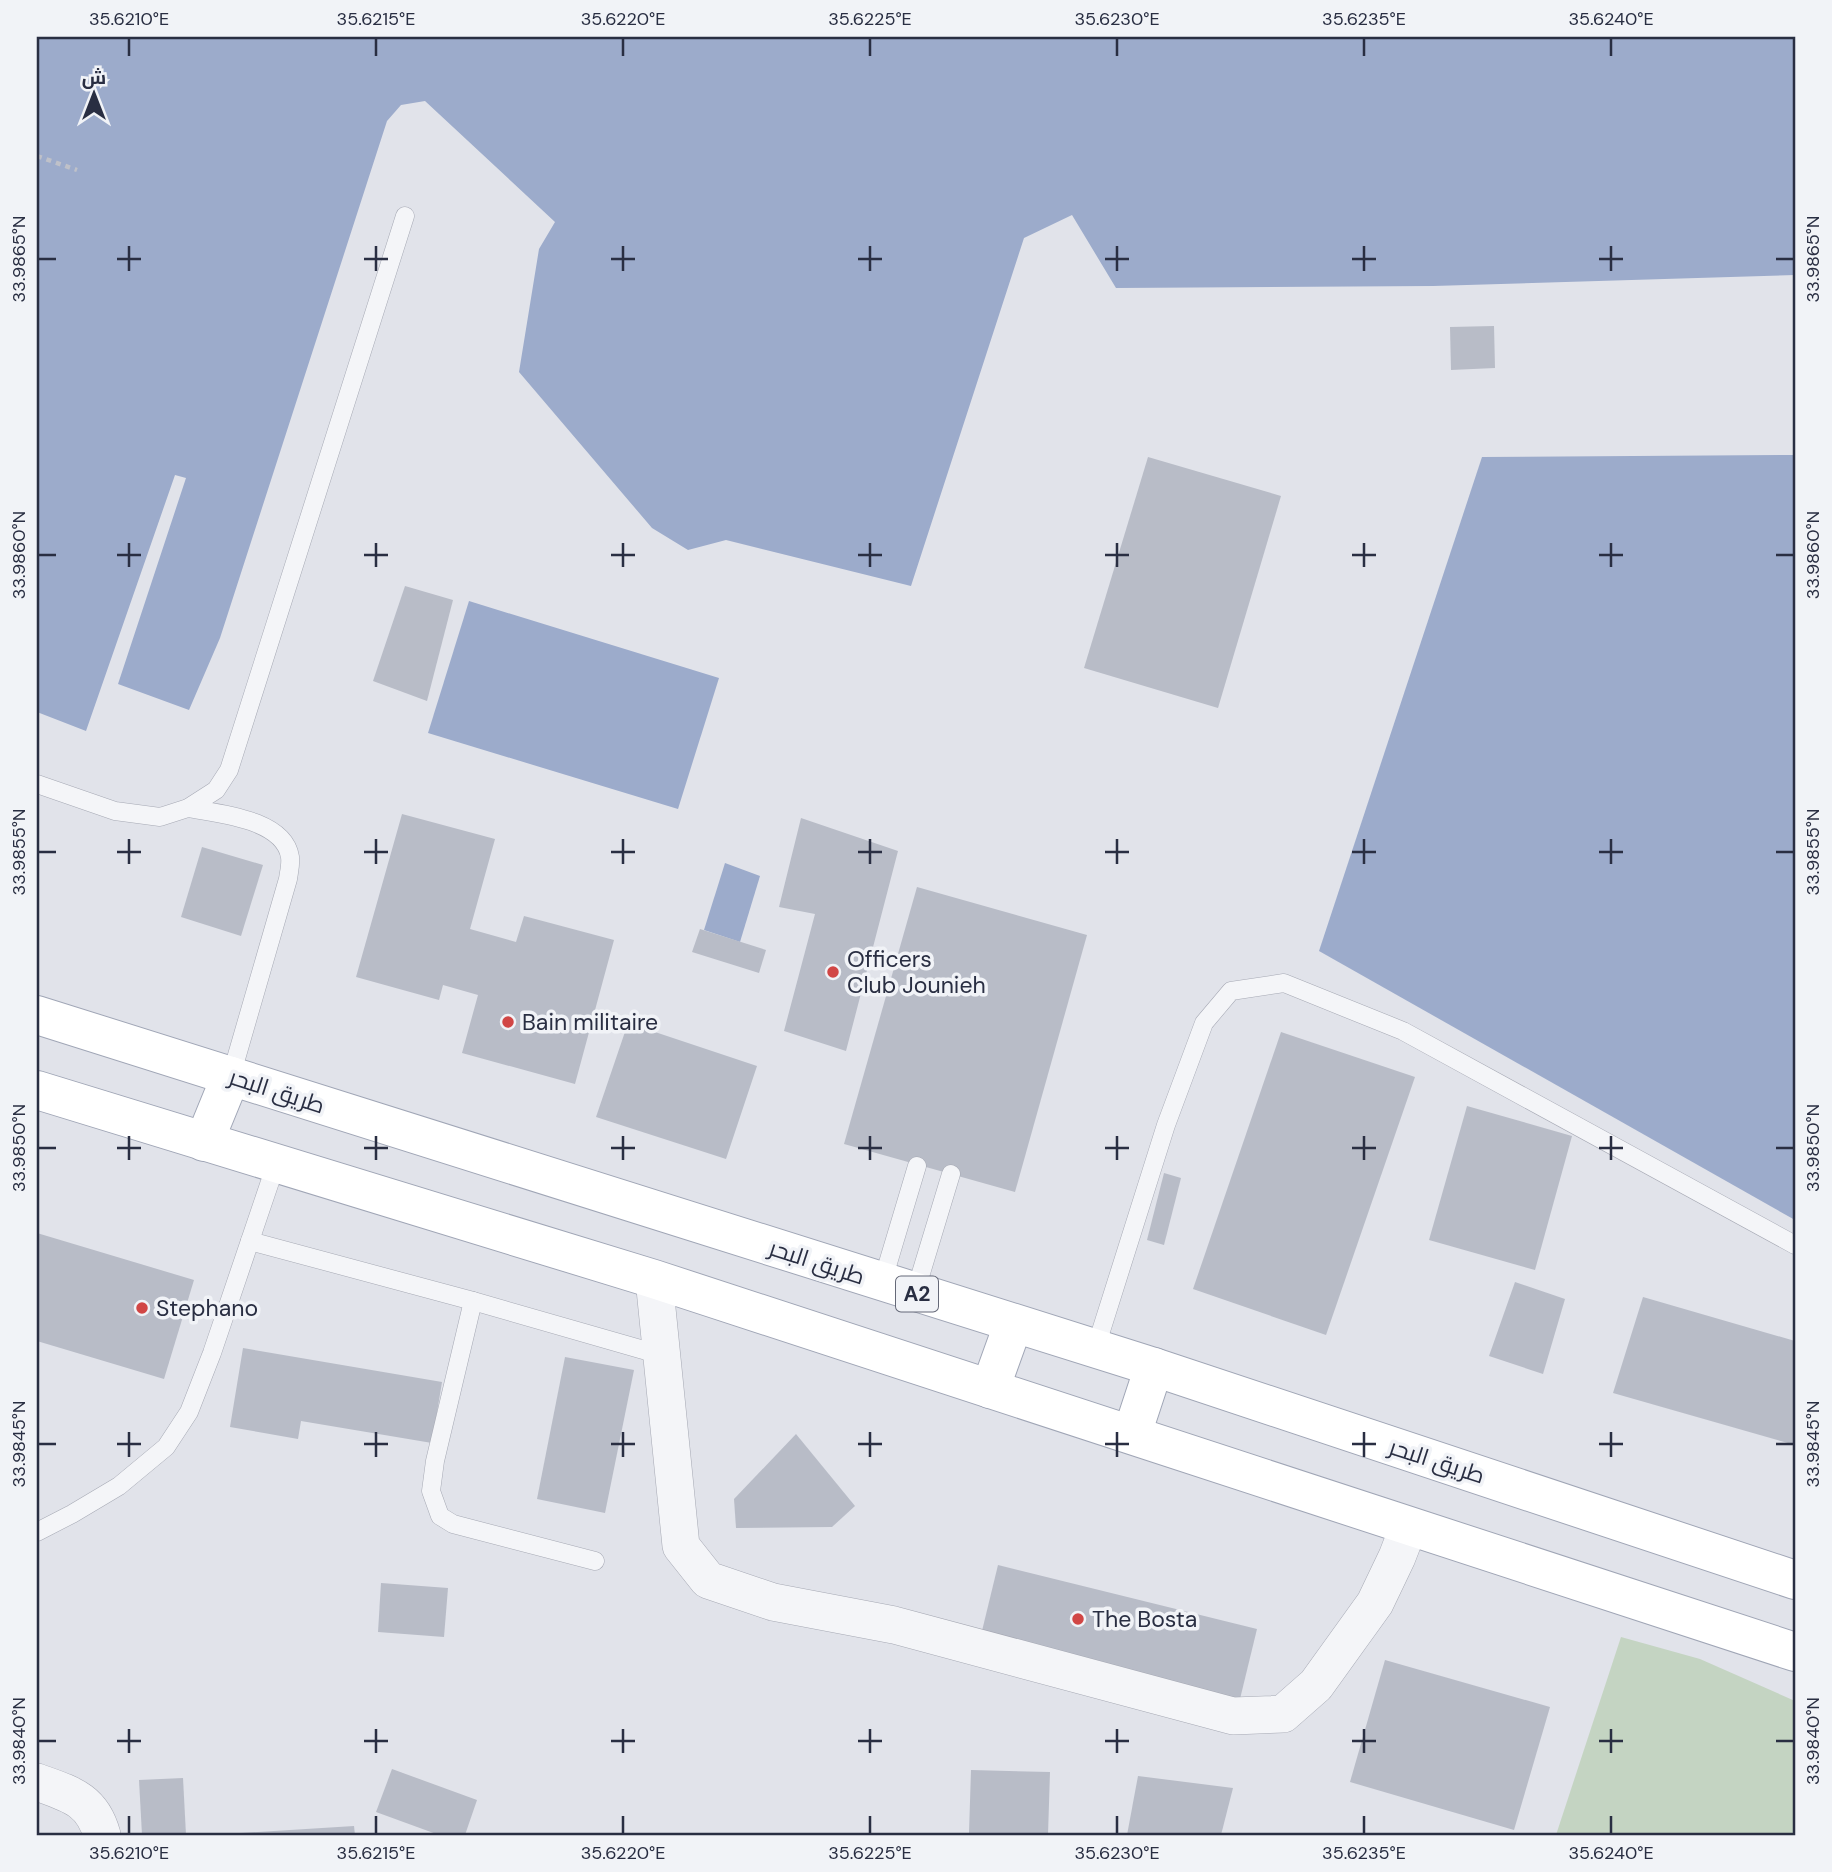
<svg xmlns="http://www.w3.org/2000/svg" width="1832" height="1872" viewBox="0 0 1832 1872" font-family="'DM Sans',Cairo,sans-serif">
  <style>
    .green { fill: #c4d4c2 }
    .water { fill: #9cabcb }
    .building { fill: #b8bcc7 }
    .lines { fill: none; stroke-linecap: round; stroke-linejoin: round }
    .service-casing { stroke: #a6a9b4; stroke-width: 19 }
    .minor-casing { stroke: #a6a9b4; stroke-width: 38 }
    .primary-casing { stroke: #a0a6b6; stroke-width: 40 }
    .path { stroke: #bfc1c9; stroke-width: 4.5; stroke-dasharray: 5 5; stroke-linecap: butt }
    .service { stroke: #f4f5f8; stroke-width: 18 }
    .minor { stroke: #f4f5f8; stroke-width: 37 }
    .primary { stroke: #fff; stroke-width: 38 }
    .ticks { fill: none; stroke: #292e42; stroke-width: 2.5 }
    .poi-dot { fill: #d14645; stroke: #f1f3f7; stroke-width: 2.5 }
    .labels { text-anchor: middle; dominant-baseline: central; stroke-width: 7; stroke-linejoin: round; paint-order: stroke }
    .shield { fill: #f1f3f7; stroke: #656978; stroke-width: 2 }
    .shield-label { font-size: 21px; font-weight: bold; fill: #292e42 }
    .poi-label { font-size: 23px; fill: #292e42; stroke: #f1f3f7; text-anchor: start }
    .street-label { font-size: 23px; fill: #292e42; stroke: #f1f3f7 }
    .neatline { fill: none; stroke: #292e42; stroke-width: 2.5 }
    .ticks-label { font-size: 18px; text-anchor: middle; fill: #292e42 }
  </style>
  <rect width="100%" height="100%" fill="#e1e3ea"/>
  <path class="green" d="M1621,1637L1700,1659L1795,1701V1835H1556Z"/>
  <g class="water">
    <path d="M37,37H1795V275L1433,286L1116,288L1072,215L1024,238L911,586L726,540L688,550L652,528L519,372L539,249L555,222L425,101L401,105L387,121L220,638L189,710L118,684L186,478L175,475L86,731L37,712Z"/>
    <path d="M1795,455V1220L1319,951L1482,457Z"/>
    <path d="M469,601L719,678L678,809L428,733Z"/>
    <path d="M725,863L760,876L740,942L704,930Z"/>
  </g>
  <g class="building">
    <path d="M1494,326L1495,368L1451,370L1450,327Z"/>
    <path d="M1148,457L1281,496L1218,708L1084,668Z"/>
    <path d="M405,586L453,600L427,701L373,681Z"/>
    <path d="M402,814L495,839L470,929L516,942L524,916L614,940L575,1084L462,1053L478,995L443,985L439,1000L356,977Z"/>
    <path d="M801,818L898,851L846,1051L784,1031L815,914L779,907Z"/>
    <path d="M202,847L263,865L241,936L181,917Z"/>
    <path d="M917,887L1087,935L1015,1192L844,1144Z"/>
    <path d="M700,929L766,950L759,973L692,952Z"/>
    <path d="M628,1023L757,1066L726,1159L596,1117Z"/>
    <path d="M1281,1032L1415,1077L1326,1335L1193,1289Z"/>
    <path d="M1467,1106L1572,1136L1535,1270L1429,1240Z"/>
    <path d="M1164,1173L1181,1178L1164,1245L1147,1240Z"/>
    <path d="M37,1233L194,1280L164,1379L37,1341Z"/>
    <path d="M1515,1282L1565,1299L1543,1374L1489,1356Z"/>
    <path d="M1643,1297L1795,1341V1445L1613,1393Z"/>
    <path d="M243,1348L442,1382L432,1443L301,1421L298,1439L230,1427Z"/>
    <path d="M565,1357L634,1370L605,1513L537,1499Z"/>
    <path d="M796,1434L855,1506L832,1527L736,1528L734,1499Z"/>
    <path d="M998,1565L1257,1629L1240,1699L981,1635Z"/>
    <path d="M381,1583L448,1588L444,1637L378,1632Z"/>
    <path d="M1385,1660L1550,1707L1514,1830L1350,1782Z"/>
    <path d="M392,1769L477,1800L465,1835H439L376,1812Z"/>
    <path d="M971,1770L1050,1772L1048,1835H981V1833H969Z"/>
    <path d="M1138,1776L1233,1788L1221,1835H1127Z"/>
    <path d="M183,1778L186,1835H142L139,1780Z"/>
    <path d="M354,1826L355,1835H240V1833Z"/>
  </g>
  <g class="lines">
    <defs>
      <g id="service">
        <path d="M37,784L115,811L160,817L188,808L216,790L229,770L405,216"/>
        <path d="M188,808C219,814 284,819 290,857C291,864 289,872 288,879L231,1076"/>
        <path d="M250,1241L473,1301L661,1355"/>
        <path d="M882,1283L917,1166"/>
        <path d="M915,1293L951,1174"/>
        <path d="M473,1301L435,1461L431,1491L440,1516L453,1524L595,1561"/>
        <path d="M1095,1350L1166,1125L1204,1023L1231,991L1284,983L1403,1031L1795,1245"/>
        <path d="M37,1532L72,1514L119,1486L166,1447L189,1412L212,1353L276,1164"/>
      </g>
      <g id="minor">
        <path d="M654,1279L681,1546L708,1580L773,1602L894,1625L1233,1716L1283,1714L1316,1685L1375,1603L1397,1557L1409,1526"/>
        <path d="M37,1782C70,1794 92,1799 102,1835"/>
      </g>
      <g id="primary">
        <path d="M37,1015L1154,1367L1795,1580"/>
        <path d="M37,1090L654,1279L1795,1652"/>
        <path d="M204,1142L231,1076"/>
        <path d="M990,1389L1013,1325"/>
        <path d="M1132,1434L1154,1367"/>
      </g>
    </defs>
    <use href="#service" class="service-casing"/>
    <use href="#minor" class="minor-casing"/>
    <use href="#primary" class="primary-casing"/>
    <path class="path" d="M37,156L77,170"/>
    <use href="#service" class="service"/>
    <use href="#minor" class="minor"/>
    <use href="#primary" class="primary"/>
  </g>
  <path class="ticks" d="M129,38V56M376,38V56M623,38V56M870,38V56M1117,38V56M1364,38V56M1611,38V56M129,246V271M376,246V271M623,246V271M870,246V271M1117,246V271M1364,246V271M1611,246V271M38,259H56M117,259H141M364,259H388M611,259H635M858,259H882M1105,259H1129M1352,259H1376M1599,259H1623M1776,259H1794M129,543V567M376,543V567M623,543V567M870,543V567M1117,543V567M1364,543V567M1611,543V567M38,555H56M117,555H141M364,555H388M611,555H635M858,555H882M1105,555H1129M1352,555H1376M1599,555H1623M1776,555H1794M129,839V864M376,839V864M623,839V864M870,839V864M1117,839V864M1364,839V864M1611,839V864M38,852H56M117,852H141M364,852H388M611,852H635M858,852H882M1105,852H1129M1352,852H1376M1599,852H1623M1776,852H1794M129,1136V1160M376,1136V1160M623,1136V1160M870,1136V1160M1117,1136V1160M1364,1136V1160M1611,1136V1160M38,1148H56M117,1148H141M364,1148H388M611,1148H635M858,1148H882M1105,1148H1129M1352,1148H1376M1599,1148H1623M1776,1148H1794M129,1432V1457M376,1432V1457M623,1432V1457M870,1432V1457M1117,1432V1457M1364,1432V1457M1611,1432V1457M38,1444H56M117,1444H141M364,1444H388M611,1444H635M858,1444H882M1105,1444H1129M1352,1444H1376M1599,1444H1623M1776,1444H1794M129,1729V1753M376,1729V1753M623,1729V1753M870,1729V1753M1117,1729V1753M1364,1729V1753M1611,1729V1753M38,1741H56M117,1741H141M364,1741H388M611,1741H635M858,1741H882M1105,1741H1129M1352,1741H1376M1599,1741H1623M1776,1741H1794M129,1816V1834M376,1816V1834M623,1816V1834M870,1816V1834M1117,1816V1834M1364,1816V1834M1611,1816V1834"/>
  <g class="poi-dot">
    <circle cx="833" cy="972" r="7"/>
    <circle cx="508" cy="1022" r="7"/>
    <circle cx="142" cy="1308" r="7"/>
    <circle cx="1078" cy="1619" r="7"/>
  </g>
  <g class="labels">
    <rect class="shield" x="896" y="1276.5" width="42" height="35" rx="5"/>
    <g class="shield-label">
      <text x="917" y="1294">A2</text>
    </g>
    <g class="poi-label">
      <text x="847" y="959">Officers<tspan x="847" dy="26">Club Jounieh</tspan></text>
      <text x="522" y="1022">Bain militaire</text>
      <text x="156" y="1308">Stephano</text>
      <text x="1092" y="1619">The Bosta</text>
    </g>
    <g class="street-label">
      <text transform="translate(277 1091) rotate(18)">طريق البحر</text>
      <text transform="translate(817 1262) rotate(18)">طريق البحر</text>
      <text transform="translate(1437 1461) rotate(18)">طريق البحر</text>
    </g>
  </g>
  <rect width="1832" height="1872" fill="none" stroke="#f1f3f7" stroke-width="77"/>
  <g transform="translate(94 94)" stroke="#f1f3f7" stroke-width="5" paint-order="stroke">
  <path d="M0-5L12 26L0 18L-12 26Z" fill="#292e42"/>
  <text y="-10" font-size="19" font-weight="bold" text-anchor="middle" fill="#292e42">ش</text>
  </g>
  <rect x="38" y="38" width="1756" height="1796" class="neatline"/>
  <g class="ticks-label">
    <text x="129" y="25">35.6210°E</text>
    <text x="376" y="25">35.6215°E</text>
    <text x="623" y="25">35.6220°E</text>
    <text x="870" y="25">35.6225°E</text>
    <text x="1117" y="25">35.6230°E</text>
    <text x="1364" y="25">35.6235°E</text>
    <text x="1611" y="25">35.6240°E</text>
    <text transform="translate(19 259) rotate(-90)" y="6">33.9865°N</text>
    <text transform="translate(1813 259) rotate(-90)" y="6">33.9865°N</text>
    <text transform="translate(19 555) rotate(-90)" y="6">33.9860°N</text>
    <text transform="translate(1813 555) rotate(-90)" y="6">33.9860°N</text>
    <text transform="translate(19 852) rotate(-90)" y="6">33.9855°N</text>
    <text transform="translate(1813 852) rotate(-90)" y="6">33.9855°N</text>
    <text transform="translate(19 1148) rotate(-90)" y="6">33.9850°N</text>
    <text transform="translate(1813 1148) rotate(-90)" y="6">33.9850°N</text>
    <text transform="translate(19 1444) rotate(-90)" y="6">33.9845°N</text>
    <text transform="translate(1813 1444) rotate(-90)" y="6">33.9845°N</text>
    <text transform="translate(19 1741) rotate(-90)" y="6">33.9840°N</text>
    <text transform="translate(1813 1741) rotate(-90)" y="6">33.9840°N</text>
    <text x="129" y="1859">35.6210°E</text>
    <text x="376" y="1859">35.6215°E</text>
    <text x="623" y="1859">35.6220°E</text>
    <text x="870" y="1859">35.6225°E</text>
    <text x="1117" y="1859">35.6230°E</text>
    <text x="1364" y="1859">35.6235°E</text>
    <text x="1611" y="1859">35.6240°E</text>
  </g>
</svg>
